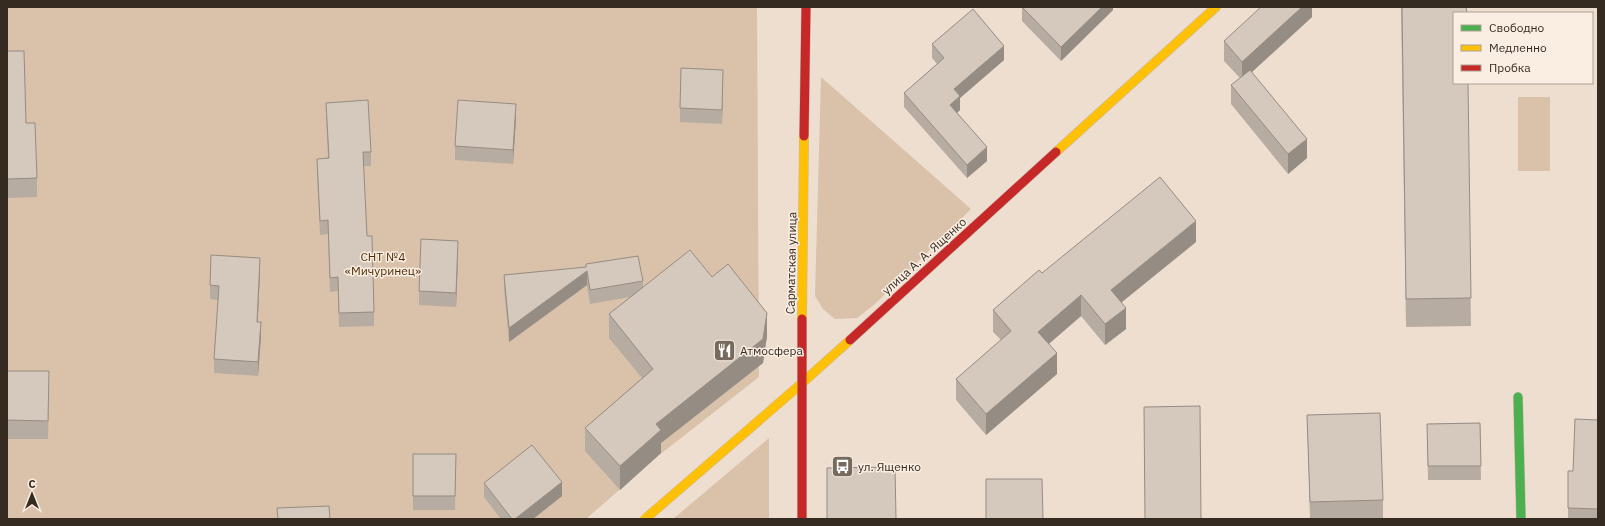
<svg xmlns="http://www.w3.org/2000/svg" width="1605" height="526" viewBox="0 0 1605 526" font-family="'IBM Plex Sans',sans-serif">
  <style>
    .green { fill: #dac1a9 }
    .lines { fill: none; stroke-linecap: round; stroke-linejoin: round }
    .fast-casing { stroke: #c7baae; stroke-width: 10 }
    .slow-casing { stroke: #c7baae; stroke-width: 10 }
    .jam-casing { stroke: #c7baae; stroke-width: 10 }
    .fast { stroke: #4caf50; stroke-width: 9 }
    .slow { stroke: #ffc107; stroke-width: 9 }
    .jam { stroke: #c62828; stroke-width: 9 }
    .wall { fill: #b7aca2 }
    .shaded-wall { fill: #958c84 }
    .building { fill: #d5c8bc; stroke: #958c84 }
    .labels { text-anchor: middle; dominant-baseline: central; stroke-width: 3; stroke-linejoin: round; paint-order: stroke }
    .park-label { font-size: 12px; fill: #4d2c04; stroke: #faeee3 }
    .street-label { font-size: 12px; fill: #362b20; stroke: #faeee3 }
    .poi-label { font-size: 12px; fill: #362b20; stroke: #faeee3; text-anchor: start }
  </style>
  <rect width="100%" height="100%" fill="#eedecf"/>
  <g class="green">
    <path d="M7,7H757L759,377L658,456L586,519H7Z"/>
    <path d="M821,77L971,209L875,304L857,318L835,319L823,309L815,296Z"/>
    <rect x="1518" y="97" width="32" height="74"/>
    <path d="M769,438V519H673Z"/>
  </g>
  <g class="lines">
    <defs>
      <path id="fast" d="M1518,397L1521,519"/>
      <g id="slow">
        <path d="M1056,152L1216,7"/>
        <path d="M802,319L804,136"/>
        <path d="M645,519L801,384L850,340"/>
      </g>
      <g id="jam">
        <path d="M804,136L806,7"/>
        <path d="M802,319V519"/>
        <path d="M850,340L1056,152"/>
      </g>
    </defs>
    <use href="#fast" class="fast-casing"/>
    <use href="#slow" class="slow-casing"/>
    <use href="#jam" class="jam-casing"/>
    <use href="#fast" class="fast"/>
    <use href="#slow" class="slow"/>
    <use href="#jam" class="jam"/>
  </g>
  <g class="wall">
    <path d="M1022,7H1113V10L1061,61L1022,21Z"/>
    <path d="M1312,7V17L1252,72L1307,158L1288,174L1231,104V85L1240,78L1224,61V41Z"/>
    <path d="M1401,7H1466L1471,326L1406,327Z"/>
    <path d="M932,44L1004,60L960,98V110L957,113L987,161L967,178L904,107V93L937,64L932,58Z"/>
    <path d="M7,51L26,123L37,178V197L7,198Z"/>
    <path d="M723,83L722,124L680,122V108Z"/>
    <path d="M326,103L371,152V166H363L367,236L374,312V326L339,327L338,291L330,292L328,234L320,235L317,173V159L328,158L326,116Z"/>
    <path d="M516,118L513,164L455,160V146Z"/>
    <path d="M1196,242L1121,302L1126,329L1105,345L1081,316L1049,344L1057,374L986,435L956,400V379L1001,340L993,332V310L1042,273Z"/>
    <path d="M458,255L456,307L419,305V291Z"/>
    <path d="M586,264L643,281V288L712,277L767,336L763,363L661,443V453L620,490L585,451V428L642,378L609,338V314L630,297L590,304L587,285L509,342L504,289V275L586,267Z"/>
    <path d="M260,272L257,322L261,336L258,376L214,373V359L218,300L210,299V285Z"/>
    <path d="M7,371L49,389L48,439H7Z"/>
    <path d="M1307,415L1383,500V519H1310Z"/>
    <path d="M1598,420V519H1568V471H1573Z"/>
    <path d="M1480,423L1481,480H1428L1427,424Z"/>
    <path d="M413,454H456L455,510H413Z"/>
    <path d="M484,483L562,496L533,519H501L484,497Z"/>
  </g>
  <g class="shaded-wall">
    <path d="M1102,7H1113V10L1061,61V47Z"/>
    <path d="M1302,7H1312V17L1242,81V62Z"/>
    <path d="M1004,46V60L960,98V110L950,119V105L954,89Z"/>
    <path d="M723,70V83L722,124V110Z"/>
    <path d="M516,104V118L513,164V150Z"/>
    <path d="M1307,139V158L1288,174V154Z"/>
    <path d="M987,147V161L967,178V165Z"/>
    <path d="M1196,221V242L1111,311V290Z"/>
    <path d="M458,241V255L456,307V293Z"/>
    <path d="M260,258V272L257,336V322Z"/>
    <path d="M587,271V285L509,342V328Z"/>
    <path d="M1081,295V316L1038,353V332Z"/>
    <path d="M1126,308V329L1105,345V324Z"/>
    <path d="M767,313V336L763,363L661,443V453L620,490V466L656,424Z"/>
    <path d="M261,322V336L258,376V362Z"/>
    <path d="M1057,353V374L986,435V414Z"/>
    <path d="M562,482V496L533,519H515Z"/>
  </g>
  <g class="building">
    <path d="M1022,7H1102L1061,47Z"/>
    <path d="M1261,7H1302L1242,62L1224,41Z"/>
    <path d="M1402,7H1466L1467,13H1454V83H1468L1471,298L1406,299Z"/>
    <path d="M973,9L1004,46L954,89L960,96L950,105L987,147L967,165L904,93L944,58L932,44Z"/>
    <path d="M7,51H24L26,123H35L37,178L7,179Z"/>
    <path d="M681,68L723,70L722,110L680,108Z"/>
    <path d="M1250,70L1307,139L1288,154L1231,85Z"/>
    <path d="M368,100L371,152H363L367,236H372L374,312L339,313L338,277L330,278L328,220L320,221L317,159L329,158L326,103Z"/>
    <path d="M458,100L516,104L513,150L455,146Z"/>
    <path d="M1160,177L1196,221L1111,290L1126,308L1105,324L1081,295L1038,332L1057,353L986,414L956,379L1011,331L993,310L1039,270L1042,273Z"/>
    <path d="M421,239L458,241L456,293L419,291Z"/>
    <path d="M690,250L712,277L728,264L767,313L763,339L656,424L661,430L620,466L585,428L653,369L609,314Z"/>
    <path d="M211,255L260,258L257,322H261L258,362L214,359L219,286L210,285Z"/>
    <path d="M638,256L643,281L590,290L587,271L509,328L504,275L586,267V264Z"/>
    <path d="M7,371H49L48,421L7,420Z"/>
    <path d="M1200,406L1201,519H1145L1144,407Z"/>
    <path d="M1380,413L1383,500L1310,502L1307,415Z"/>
    <path d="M1575,419L1598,420V509L1568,508V471H1573Z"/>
    <path d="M1480,423L1481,466H1428L1427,424Z"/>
    <path d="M532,445L562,482L515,519H512L484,483Z"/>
    <path d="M413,454H456L455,496H413Z"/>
    <path d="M895,467L896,519H827V468Z"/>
    <path d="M986,479H1042L1043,519H986Z"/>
    <path d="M329,506L330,519H278L277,508Z"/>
  </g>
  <defs>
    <symbol id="restaurant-square" viewBox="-11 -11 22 22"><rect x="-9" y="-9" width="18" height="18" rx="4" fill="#766a5d" stroke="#faeee3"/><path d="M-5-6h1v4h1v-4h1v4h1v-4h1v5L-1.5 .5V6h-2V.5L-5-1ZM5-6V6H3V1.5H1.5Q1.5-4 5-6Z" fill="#fff"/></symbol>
    <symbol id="bus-square" viewBox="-11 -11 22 22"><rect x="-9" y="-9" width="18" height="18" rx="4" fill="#766a5d" stroke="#faeee3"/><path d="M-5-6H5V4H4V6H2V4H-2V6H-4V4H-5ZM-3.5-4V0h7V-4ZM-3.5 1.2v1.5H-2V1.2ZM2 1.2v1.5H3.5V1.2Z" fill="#fff"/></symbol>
  </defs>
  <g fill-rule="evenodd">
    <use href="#restaurant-square" x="712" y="338" width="25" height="25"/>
    <use href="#bus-square" x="830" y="454" width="25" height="25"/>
  </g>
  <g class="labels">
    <g class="park-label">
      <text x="383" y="256">СНТ №4<tspan x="383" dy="14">«Мичуринец»</tspan></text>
    </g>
    <g class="street-label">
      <text transform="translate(924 256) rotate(-42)">улица А. А. Ященко</text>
      <text transform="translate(791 263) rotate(-89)">Сарматская улица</text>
    </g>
    <g class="poi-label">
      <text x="740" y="350">Атмосфера</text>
      <text x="858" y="466">ул. Ященко</text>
    </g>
  </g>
  <rect width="1605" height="526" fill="none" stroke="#362b20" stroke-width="16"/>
  <rect x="1453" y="12" width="140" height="72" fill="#faeee3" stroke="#aca095"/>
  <rect x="1461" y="25" width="20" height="6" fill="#4caf50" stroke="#aca095"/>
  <text x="1489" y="32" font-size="12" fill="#362b20">Свободно</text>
  <rect x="1461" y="45" width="20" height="6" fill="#ffc107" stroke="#aca095"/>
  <text x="1489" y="52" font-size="12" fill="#362b20">Медленно</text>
  <rect x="1461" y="65" width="20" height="6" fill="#c62828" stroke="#aca095"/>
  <text x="1489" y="72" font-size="12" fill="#362b20">Пробка</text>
  <g transform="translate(32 494)" stroke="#faeee3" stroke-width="3" paint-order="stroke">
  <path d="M0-3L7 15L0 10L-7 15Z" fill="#362b20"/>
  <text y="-6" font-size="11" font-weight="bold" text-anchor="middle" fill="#362b20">С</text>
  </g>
</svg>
